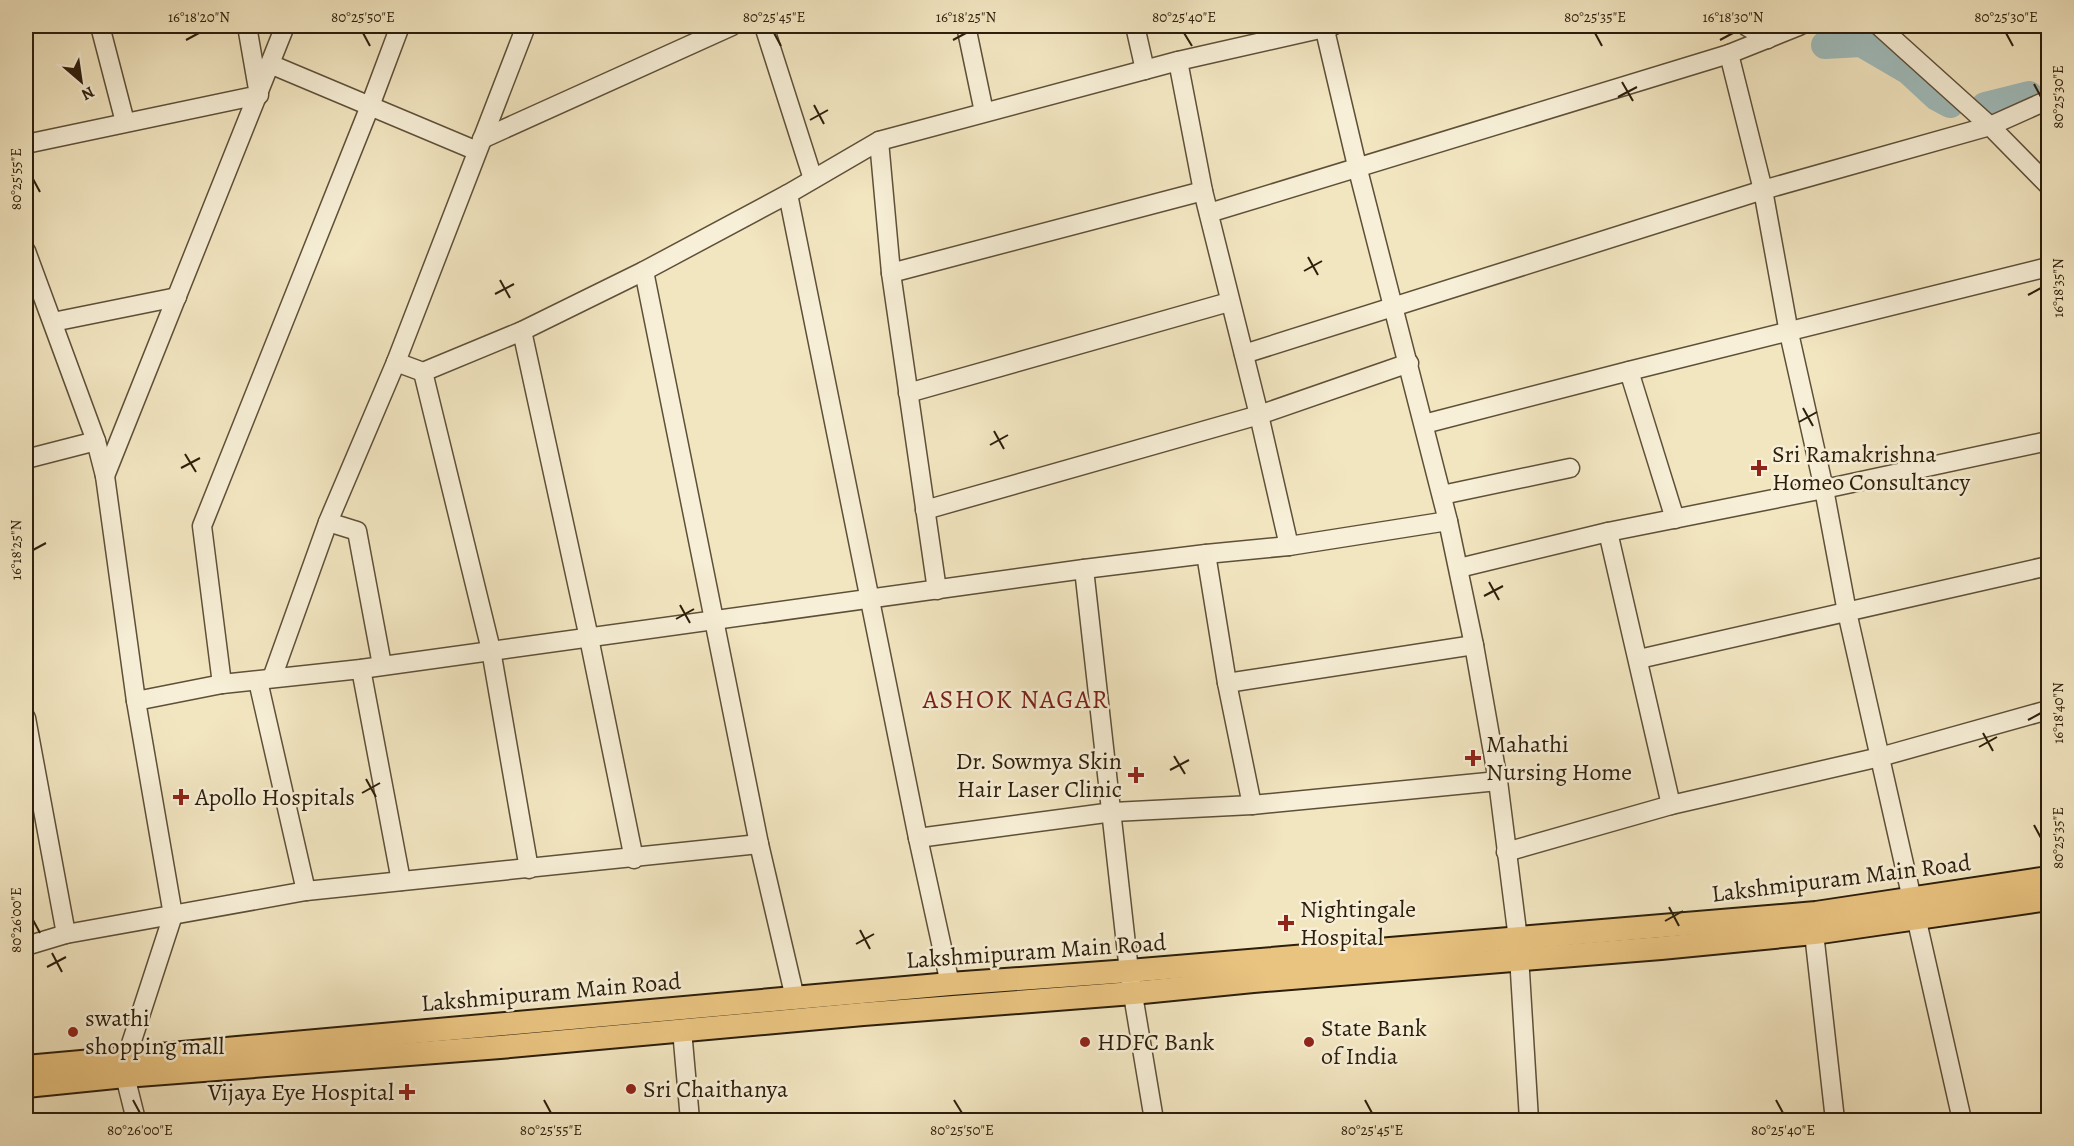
<svg xmlns="http://www.w3.org/2000/svg" width="2074" height="1146" viewBox="0 0 2074 1146" font-family="Alegreya,serif">
  <style>
    .lines { fill: none; stroke-linecap: round; stroke-linejoin: round }
    .river { stroke: #a0bdbd; stroke-width: 28 }
    .minor-casing { stroke: #5e5038; stroke-width: 21 }
    .major-casing { stroke: #2c1e0b; stroke-width: 26 }
    .minor { stroke: #f7efd7; stroke-width: 18 }
    .major { stroke: #e9c380; stroke-width: 22 }
    .ticks { fill: none; stroke: #2c1e0b; stroke-width: 2 }
    .poi-dot { fill: #8f2418; stroke: #f7efd7; stroke-width: 2 }
    .labels { text-anchor: middle; dominant-baseline: central; stroke-width: 5; stroke-linejoin: round; paint-order: stroke }
    .poi-label { font-size: 24px; fill: #2c1e0b; stroke: #f7efd7; text-anchor: start }
    .street-label { font-size: 24px; fill: #2c1e0b; stroke: #f7efd7 }
    .neighbourhood-label { font-size: 26px; letter-spacing: 1.5px; fill: #7a1f14; stroke: #f7efd7 }
    .neatline { fill: none; stroke: #2c1e0b; stroke-width: 2 }
    .ticks-label { font-size: 15px; text-anchor: middle; fill: #2c1e0b }
  </style>
  <rect width="100%" height="100%" fill="#f2e6c1"/>
  <filter id="stains"><feTurbulence type="fractalNoise" baseFrequency=".00333" numOctaves="4"/><feColorMatrix values="0 0 0 0 .2 0 0 0 0 .09 0 0 0 0 .02 0 0 0 .5 -.17"/></filter>
  <radialGradient id="worn" r=".72"><stop offset=".6" stop-color="#630" stop-opacity="0"/><stop offset="1" stop-color="#630" stop-opacity=".3"/></radialGradient>
  <g class="lines">
    <g class="river">
      <path d="M1825,45L1861,43L1909,71L1937,97L1950,104"/>
      <path d="M1985,106L2029,95"/>
    </g>
    <defs>
      <g id="minor">
        <path d="M100,26L125,122"/>
        <path d="M764,26L813,179"/>
        <path d="M966,26L984,112"/>
        <path d="M1135,26L1145,70"/>
        <path d="M1324,26L1357,166L1448,521L1474,645L1498,781L1518,939L1529,1120"/>
        <path d="M1746,26L1768,39"/>
        <path d="M1879,26L1990,126L2048,185"/>
        <path d="M1729,54L1763,190L1789,333L1824,489L1847,612L1962,1120"/>
        <path d="M1178,61L1203,191L1259,415L1289,546"/>
        <path d="M270,64L477,151"/>
        <path d="M482,139L732,26"/>
        <path d="M879,141L891,273L937,590"/>
        <path d="M26,144L259,95L247,26"/>
        <path d="M788,194L918,838L950,984"/>
        <path d="M1209,213L1729,54L1799,26"/>
        <path d="M26,251L96,441L105,476L136,701L173,915L126,1059L125,1076L136,1120"/>
        <path d="M644,271L759,844L795,998"/>
        <path d="M891,273L1203,191"/>
        <path d="M53,322L177,297"/>
        <path d="M522,331L589,638L634,859"/>
        <path d="M1244,354L1763,190L1990,126L2048,100"/>
        <path d="M396,362L423,372L522,331L644,271L788,194L879,141L1178,61L1333,26"/>
        <path d="M1629,371L1675,519"/>
        <path d="M423,372L491,650L529,869"/>
        <path d="M908,393L1229,302"/>
        <path d="M1424,424L1629,371L2048,267"/>
        <path d="M26,459L96,441"/>
        <path d="M105,476L285,26"/>
        <path d="M1442,495L1570,468"/>
        <path d="M925,510L1259,415L1409,363"/>
        <path d="M328,522L357,531L382,665"/>
        <path d="M1608,532L1671,805"/>
        <path d="M1206,554L1227,683L1252,805"/>
        <path d="M1459,568L1608,532L1824,489L2048,441"/>
        <path d="M1084,569L1129,971L1154,1120"/>
        <path d="M1639,659L2048,566"/>
        <path d="M361,669L401,881"/>
        <path d="M272,678L328,522L396,362L526,26"/>
        <path d="M258,681L306,891"/>
        <path d="M1227,683L1474,645"/>
        <path d="M222,684L202,526L370,106L400,26"/>
        <path d="M136,701L222,684L361,669L1084,569L1206,554L1289,546L1448,521"/>
        <path d="M26,718L66,934"/>
        <path d="M918,838L1113,812L1252,805L1498,781"/>
        <path d="M1506,852L1671,805L1880,757L2048,710"/>
        <path d="M1814,933L1835,1120"/>
        <path d="M26,946L66,934L306,891L759,844"/>
        <path d="M682,1030L690,1120"/>
      </g>
      <g id="major">
        <path d="M26,1067L950,984L1129,971L1816,913L2048,878"/>
        <path d="M26,1086L125,1076L500,1047L863,1014L1133,993L1253,981L1661,948L1814,933L2048,899"/>
      </g>
    </defs>
    <use href="#minor" class="minor-casing"/>
    <use href="#major" class="major-casing"/>
    <use href="#minor" class="minor"/>
    <use href="#major" class="major"/>
  </g>
  <path class="ticks" d="M363,33L370,46M774,33L781,46M1184,33L1192,46M1595,33L1602,46M2006,33L2013,46M186,40L199,33M953,40L966,33M1720,40L1733,33M1622,82L1633,101M2034,84L2041,97M1618,97L1637,87M814,105L824,124M810,120L828,110M33,179L40,192M1308,257L1318,275M1304,271L1322,261M500,280L510,298M495,294L514,284M2028,295L2041,288M1803,408L1813,426M1799,422L1817,412M994,431L1004,449M990,445L1008,435M185,454L196,472M181,468L200,458M33,550L46,543M1489,582L1499,600M1484,596L1503,586M680,605L690,623M676,619L694,609M2028,720L2041,713M1983,733L1993,751M1979,747L1997,737M1174,756L1185,774M1170,770L1189,760M366,779L376,797M362,793L380,783M2034,825L2041,838M1669,907L1679,926M33,920L40,933M1665,921L1683,911M860,930L870,949M856,944L874,934M52,953L62,972M47,967L66,957M133,1100L140,1113M544,1100L551,1113M954,1100L962,1113M1365,1100L1372,1113M1776,1100L1783,1113"/>
  <g class="poi-dot">
    <path d="M1756 459h6v6h6v6h-6v6h-6v-6h-6v-6h6z"/>
    <path d="M1470 749h6v6h6v6h-6v6h-6v-6h-6v-6h6z"/>
    <path d="M1133 766h6v6h6v6h-6v6h-6v-6h-6v-6h6z"/>
    <path d="M178 788h6v6h6v6h-6v6h-6v-6h-6v-6h6z"/>
    <path d="M1283 914h6v6h6v6h-6v6h-6v-6h-6v-6h6z"/>
    <circle cx="73" cy="1032" r="6"/>
    <circle cx="1085" cy="1042" r="6"/>
    <circle cx="1309" cy="1042" r="6"/>
    <circle cx="631" cy="1089" r="6"/>
    <path d="M404 1083h6v6h6v6h-6v6h-6v-6h-6v-6h6z"/>
  </g>
  <g class="labels">
    <g class="poi-label">
      <text x="1772" y="454">Sri Ramakrishna<tspan x="1772" dy="28">Homeo Consultancy</tspan></text>
      <text x="1486" y="744">Mahathi<tspan x="1486" dy="28">Nursing Home</tspan></text>
      <text x="1122" y="761" text-anchor="end">Dr. Sowmya Skin<tspan x="1122" dy="28">Hair Laser Clinic</tspan></text>
      <text x="195" y="797">Apollo Hospitals</text>
      <text x="1300" y="909">Nightingale<tspan x="1300" dy="28">Hospital</tspan></text>
      <text x="85" y="1018">swathi<tspan x="85" dy="28">shopping mall</tspan></text>
      <text x="1321" y="1028">State Bank<tspan x="1321" dy="28">of India</tspan></text>
      <text x="1097" y="1042">HDFC Bank</text>
      <text x="643" y="1089">Sri Chaithanya</text>
      <text x="394" y="1092" text-anchor="end">Vijaya Eye Hospital</text>
    </g>
    <g class="street-label">
      <text transform="translate(1841 878) rotate(-7)">Lakshmipuram Main Road</text>
      <text transform="translate(1036 951) rotate(-4)">Lakshmipuram Main Road</text>
      <text transform="translate(551 992) rotate(-5)">Lakshmipuram Main Road</text>
    </g>
    <g class="neighbourhood-label">
      <text x="1016" y="699">ASHOK NAGAR</text>
    </g>
  </g>
  <rect width="2074" height="1146" fill="none" stroke="#f2e6c1" stroke-width="66"/>
  <g transform="translate(81 81) rotate(151)" stroke="#f7efd7" stroke-width="4.5" paint-order="stroke">
  <path d="M0-4.5L10 22L0 15L-10 22Z" fill="#2c1e0b"/>
  <text y="-9" font-size="16" font-weight="bold" text-anchor="middle" fill="#2c1e0b">N</text>
  </g>
  <rect x="33" y="33" width="2008" height="1080" class="neatline"/>
  <g class="ticks-label">
    <text x="199" y="22">16°18'20"N</text>
    <text x="363" y="22">80°25'50"E</text>
    <text x="774" y="22">80°25'45"E</text>
    <text x="966" y="22">16°18'25"N</text>
    <text x="1184" y="22">80°25'40"E</text>
    <text x="1595" y="22">80°25'35"E</text>
    <text x="1733" y="22">16°18'30"N</text>
    <text x="2006" y="22">80°25'30"E</text>
    <text transform="translate(2058 97) rotate(-90)" y="5">80°25'30"E</text>
    <text transform="translate(16 179) rotate(-90)" y="5">80°25'55"E</text>
    <text transform="translate(2058 288) rotate(-90)" y="5">16°18'35"N</text>
    <text transform="translate(16 550) rotate(-90)" y="5">16°18'25"N</text>
    <text transform="translate(2058 713) rotate(-90)" y="5">16°18'40"N</text>
    <text transform="translate(2058 838) rotate(-90)" y="5">80°25'35"E</text>
    <text transform="translate(16 920) rotate(-90)" y="5">80°26'00"E</text>
    <text x="140" y="1135">80°26'00"E</text>
    <text x="551" y="1135">80°25'55"E</text>
    <text x="962" y="1135">80°25'50"E</text>
    <text x="1372" y="1135">80°25'45"E</text>
    <text x="1783" y="1135">80°25'40"E</text>
  </g>
  <rect width="100%" height="100%" filter="url(#stains)"/>
  <rect width="100%" height="100%" fill="url(#worn)"/>
</svg>
